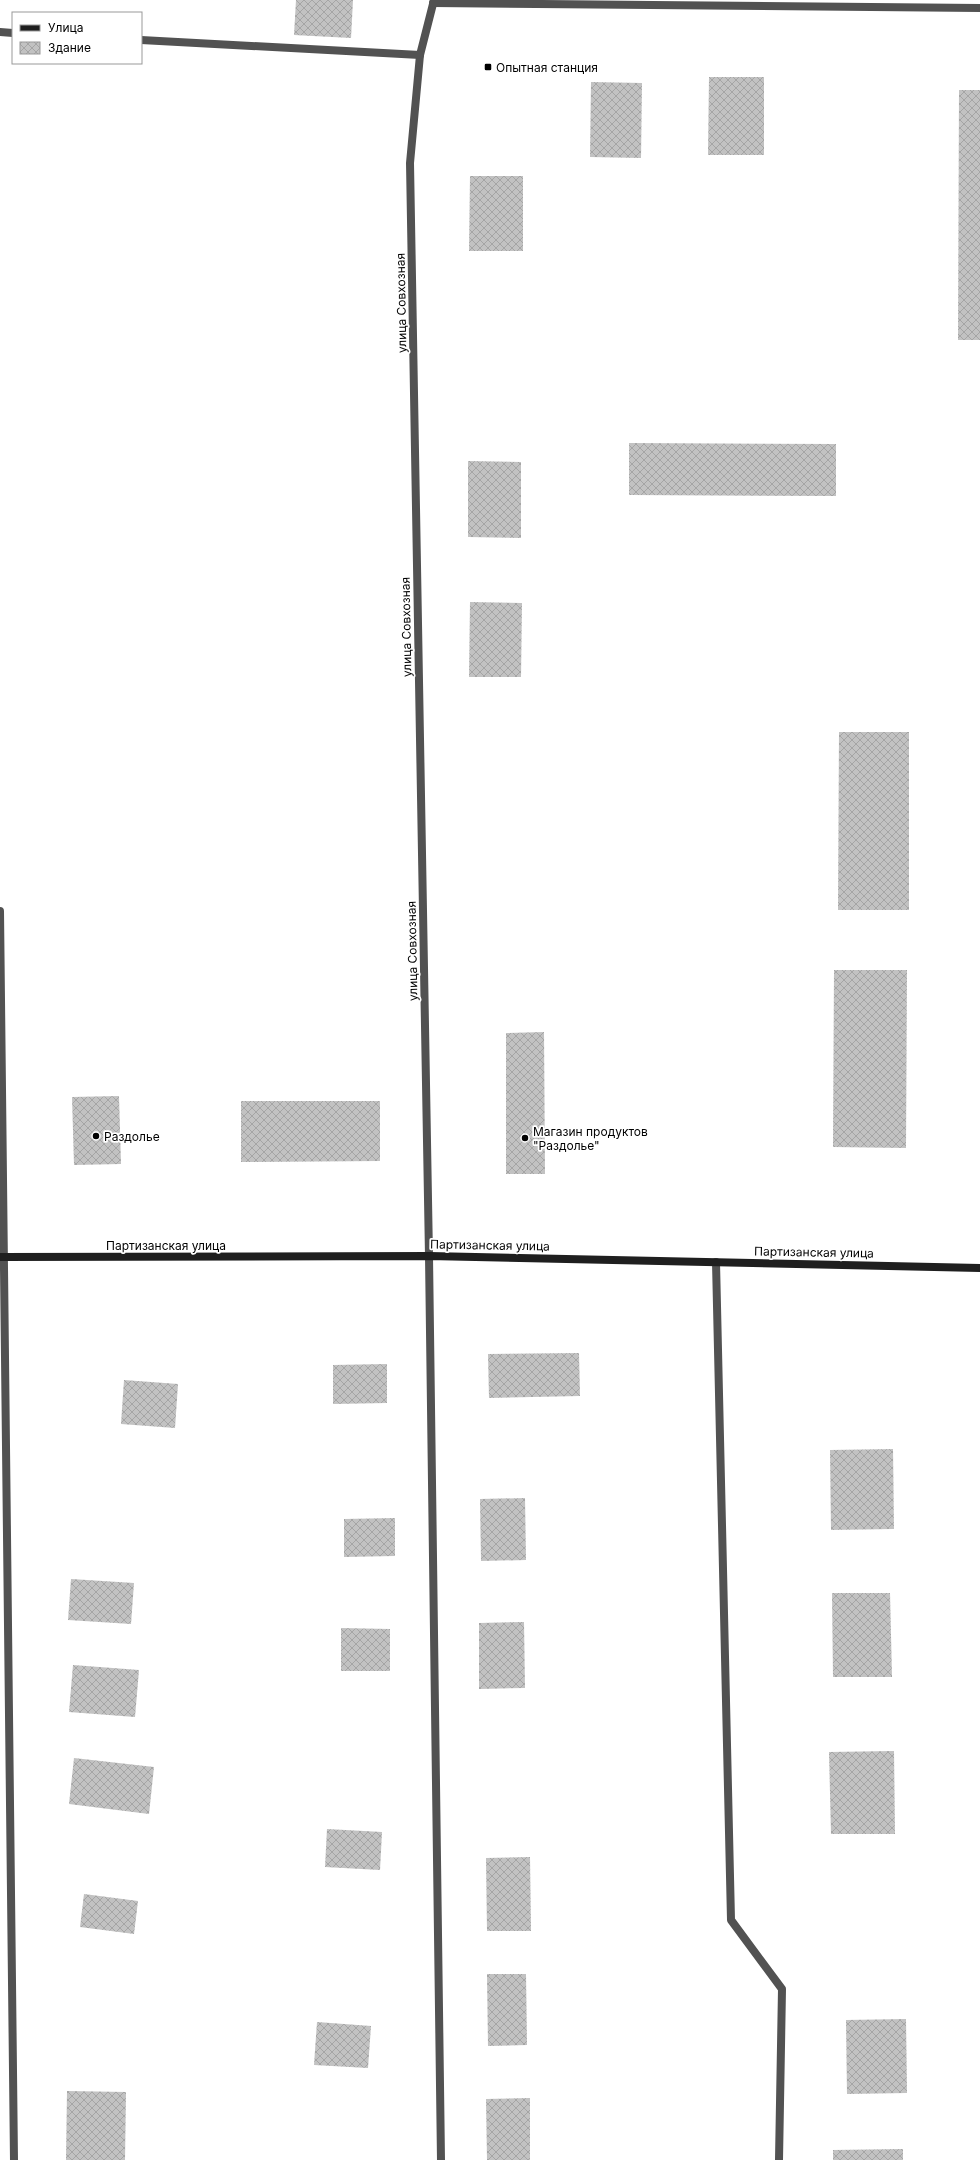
<svg xmlns="http://www.w3.org/2000/svg" width="980" height="2160" viewBox="0 0 980 2160" font-family="Inter,sans-serif">
  <style>
    .building { fill: url(#building-cross-hatch) }
    .lines { fill: none; stroke-linecap: round; stroke-linejoin: round }
    .street { stroke: #525252; stroke-width: 8 }
    .secondary { stroke: #1f1f1f; stroke-width: 8 }
    .poi-dot { fill: #000; stroke: #fff; stroke-width: 1.5 }
    .labels { text-anchor: middle; dominant-baseline: central; stroke-width: 3.5; stroke-linejoin: round; paint-order: stroke }
    .poi-label { font-size: 12px; fill: #000; stroke: #fff; text-anchor: start }
    .street-label { font-size: 12px; fill: #000; stroke: #fff }
  </style>
  <defs>
    <pattern id="building-cross-hatch" width="8" height="8" patternUnits="userSpaceOnUse"><rect width="8" height="8" fill="#c2c2c2"/><path d="M0 0l8 8M0 8l8-8" fill="none" stroke="#a5a5a5"/></pattern>
  </defs>
  <rect width="100%" height="100%" fill="#fff"/>
  <g class="building">
    <path d="M296,0H353L351,38L294,35Z"/>
    <path d="M709,77H764V155H708Z"/>
    <path d="M591,82L642,83L641,158L590,157Z"/>
    <path d="M959,90H980V340H958Z"/>
    <path d="M470,176H523V251H469Z"/>
    <path d="M629,443L836,444V496L629,495Z"/>
    <path d="M468,461L521,462V538L468,537Z"/>
    <path d="M470,602L522,603L521,677H469Z"/>
    <path d="M839,732H909V910H838Z"/>
    <path d="M834,970H907L906,1148L833,1147Z"/>
    <path d="M544,1032L545,1174H506V1033Z"/>
    <path d="M119,1096L121,1164L74,1165L72,1097Z"/>
    <path d="M241,1101H380V1161L241,1162Z"/>
    <path d="M579,1353L580,1396L489,1398L488,1354Z"/>
    <path d="M387,1364V1403L333,1404V1365Z"/>
    <path d="M124,1380L178,1384L175,1428L121,1424Z"/>
    <path d="M893,1449L894,1529L831,1530L830,1450Z"/>
    <path d="M525,1498L526,1560L481,1561L480,1499Z"/>
    <path d="M395,1518V1556L344,1557V1519Z"/>
    <path d="M71,1579L134,1583L131,1624L68,1620Z"/>
    <path d="M832,1593H890L892,1677H833Z"/>
    <path d="M524,1622L525,1688L479,1689V1623Z"/>
    <path d="M341,1628L390,1629V1671H341Z"/>
    <path d="M73,1665L139,1670L135,1717L69,1712Z"/>
    <path d="M894,1751L895,1834H831L829,1752Z"/>
    <path d="M74,1758L154,1767L149,1814L69,1804Z"/>
    <path d="M327,1829L382,1832L380,1870L325,1867Z"/>
    <path d="M530,1857L531,1931H487L486,1858Z"/>
    <path d="M84,1894L138,1901L134,1934L80,1927Z"/>
    <path d="M487,1974H526L527,2045L488,2046Z"/>
    <path d="M906,2019L907,2093L847,2094L846,2020Z"/>
    <path d="M317,2022L371,2026L368,2068L314,2065Z"/>
    <path d="M67,2091L126,2092L125,2160H66Z"/>
    <path d="M530,2098V2160H487L486,2099Z"/>
    <path d="M903,2149V2160H833V2150Z"/>
  </g>
  <g class="lines">
    <g class="street">
      <path d="M434,0L420,55L410,163L429,1256L441,2160"/>
      <path d="M433,3L980,8"/>
      <path d="M0,32L13,33"/>
      <path d="M141,40L420,55"/>
      <path d="M0,911L14,2160"/>
      <path d="M716,1262L731,1920L782,1989L779,2160"/>
    </g>
    <path class="secondary" d="M0,1257L429,1256L980,1268"/>
  </g>
  <g class="poi-dot">
    <rect x="484" y="63" width="8" height="8" rx="2"/>
    <circle cx="96" cy="1136" r="4"/>
    <circle cx="525" cy="1138" r="4"/>
  </g>
  <g class="labels">
    <g class="poi-label">
      <text x="496" y="67">Опытная станция</text>
      <text x="533" y="1131">Магазин продуктов<tspan x="533" dy="14">"Раздолье"</tspan></text>
      <text x="104" y="1136">Раздолье</text>
    </g>
    <g class="street-label">
      <text transform="translate(401 303) rotate(-91)">улица Совхозная</text>
      <text transform="translate(406 627) rotate(-91)">улица Совхозная</text>
      <text transform="translate(412 951) rotate(-91)">улица Совхозная</text>
      <text x="166" y="1245">Партизанская улица</text>
      <text transform="translate(490 1245) rotate(1)">Партизанская улица</text>
      <text transform="translate(814 1252) rotate(1)">Партизанская улица</text>
    </g>
  </g>
  <rect x="12" y="12" width="130" height="52" fill="#ffffff" stroke="#999999"/>
  <rect x="20" y="25" width="20" height="6" fill="#1f1f1f" stroke="#999999"/>
  <text x="48" y="32" font-size="12" fill="#000000">Улица</text>
  <rect x="20" y="42" width="20" height="12" fill="url(#building-cross-hatch)" stroke="#999999"/>
  <text x="48" y="52" font-size="12" fill="#000000">Здание</text>
</svg>
